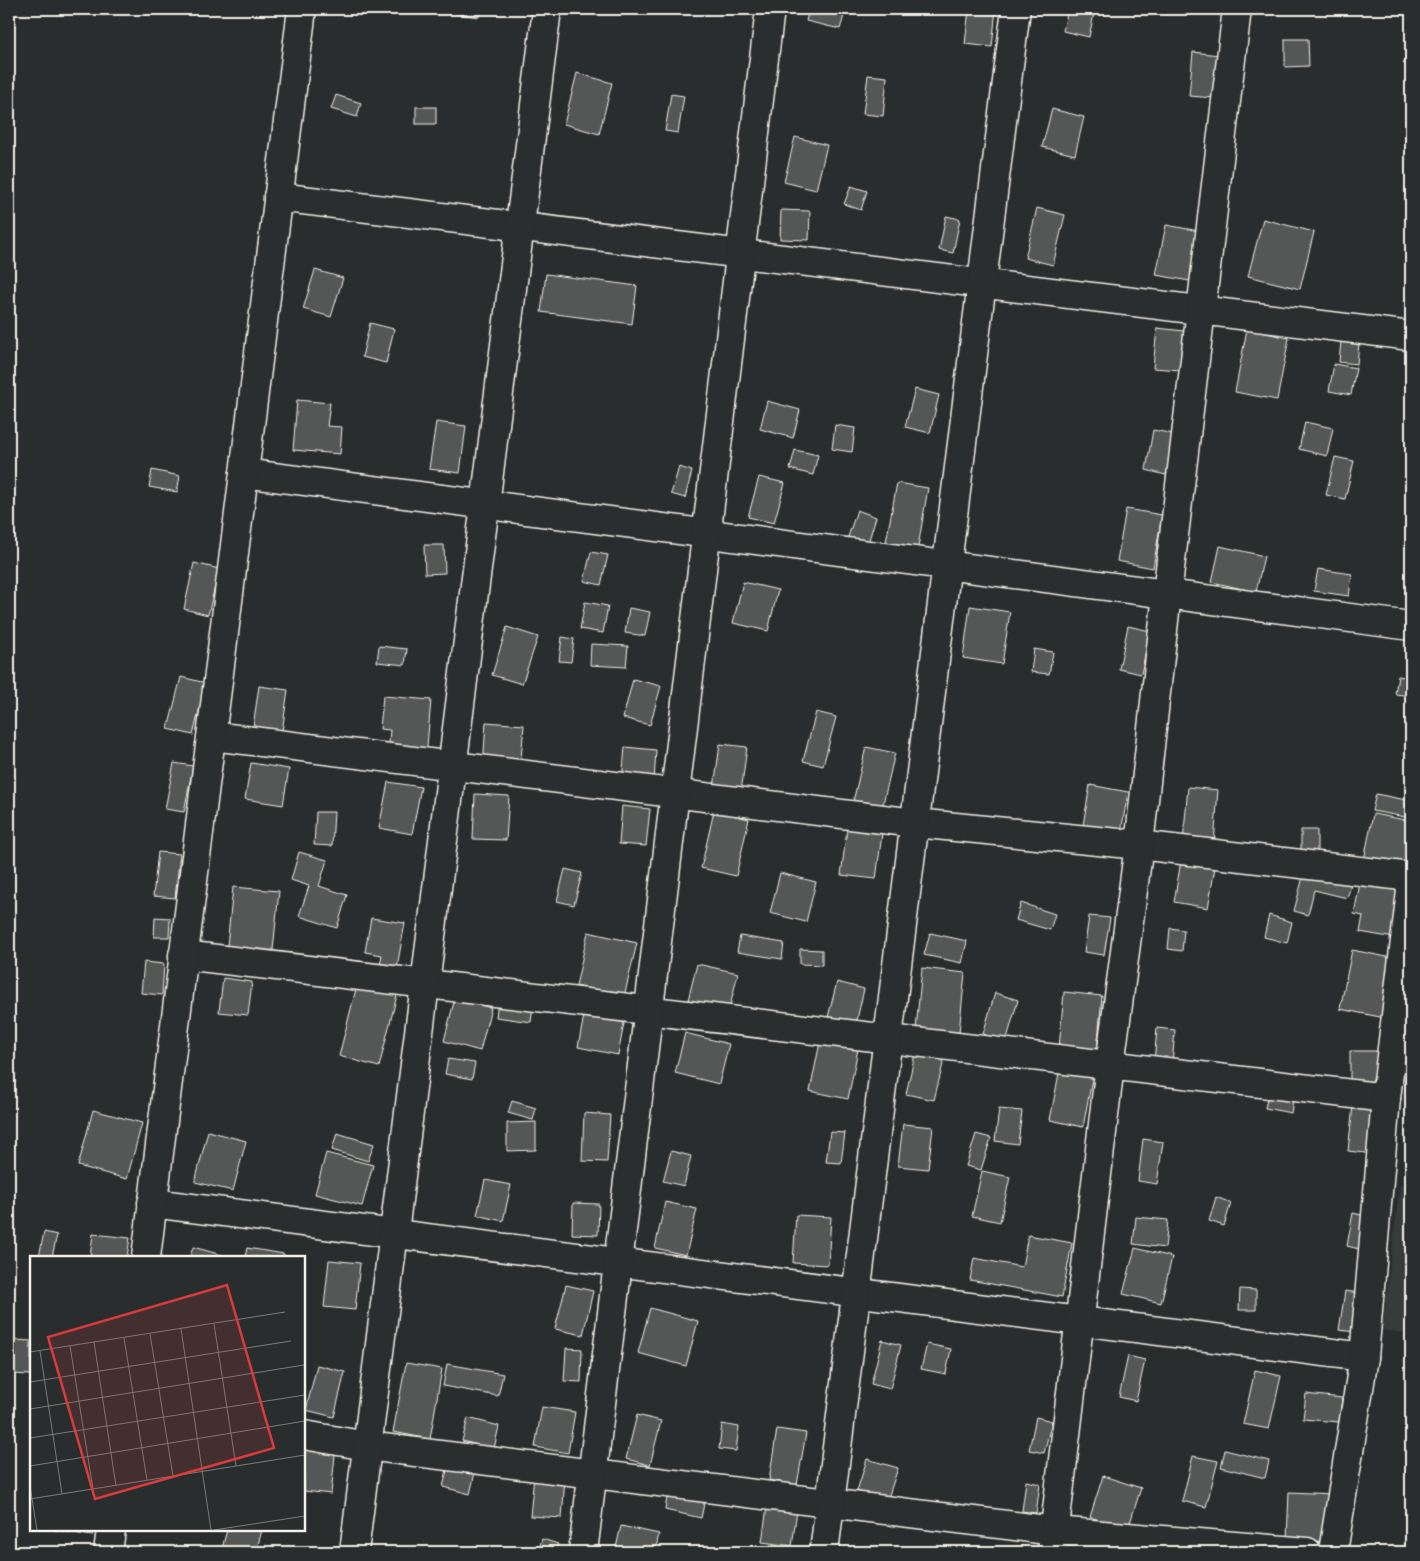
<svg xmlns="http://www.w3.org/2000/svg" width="1420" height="1561" viewBox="0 0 1420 1561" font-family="Pangolin,sans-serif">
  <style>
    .built { fill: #373a3a }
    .building { fill: #555756; stroke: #f4f1e8 }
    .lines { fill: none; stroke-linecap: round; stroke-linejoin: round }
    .minor-casing { stroke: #f4f1e8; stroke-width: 31 }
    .minor { stroke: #2a2d2e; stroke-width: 28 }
    .inset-road { fill: none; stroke: #7b7b78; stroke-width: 1 }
    .view { fill: #d93c3b; fill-opacity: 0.15; stroke: #d93c3b; stroke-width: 2.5 }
    .inset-edge { fill: none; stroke: #f4f1e8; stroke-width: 2.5 }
  </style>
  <rect width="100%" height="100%" fill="#2a2d2e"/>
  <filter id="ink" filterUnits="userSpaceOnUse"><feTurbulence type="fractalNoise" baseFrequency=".02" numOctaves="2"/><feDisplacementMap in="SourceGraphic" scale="10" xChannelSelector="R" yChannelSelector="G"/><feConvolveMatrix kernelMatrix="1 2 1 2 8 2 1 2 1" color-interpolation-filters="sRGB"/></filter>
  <g filter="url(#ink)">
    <path class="built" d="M1400,1185L1411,1186V1334L1382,1330Z"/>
    <g class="building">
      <path d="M451,9H480L479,17L451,13Z"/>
      <path d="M715,9H748V13Z"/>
      <path d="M809,9H846L840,29L806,21Z"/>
      <path d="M969,9H996L992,47L965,44Z"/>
      <path d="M1068,9H1095L1089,37L1063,31Z"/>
      <path d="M1285,39H1308L1309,66L1285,67Z"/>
      <path d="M1193,52L1219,55L1215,98L1189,96Z"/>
      <path d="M1411,52V70L1403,63Z"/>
      <path d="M577,73L612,83L599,134L564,124Z"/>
      <path d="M868,75L887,77L883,116L863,114Z"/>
      <path d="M671,94L684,96L678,133L665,131Z"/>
      <path d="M336,95L361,103L357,117L331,109Z"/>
      <rect x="416" y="107" width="20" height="17"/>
      <path d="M1052,109L1084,117L1075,155L1042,147Z"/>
      <path d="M795,137L827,145L816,190L784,182Z"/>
      <path d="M851,186L867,191L861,210L844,204Z"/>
      <path d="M1037,208L1065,215L1053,265L1025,258Z"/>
      <path d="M781,210L810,211L809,240L780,239Z"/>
      <path d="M946,216L960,219L953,253L939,250Z"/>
      <path d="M1263,219L1314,232L1300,289L1248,276Z"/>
      <path d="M1166,225L1199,231L1190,281L1156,275Z"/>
      <path d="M315,270L343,278L331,317L303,309Z"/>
      <path d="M546,274L637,286L632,324L541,312Z"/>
      <path d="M370,323L394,329L386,363L362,357Z"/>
      <path d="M1157,328L1184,331L1180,370L1153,368Z"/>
      <path d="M1247,329L1289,338L1277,400L1235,392Z"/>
      <path d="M1341,341L1359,343L1357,364L1339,362Z"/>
      <path d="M1334,364L1356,368L1351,395L1329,391Z"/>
      <path d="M915,389L939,395L930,433L905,427Z"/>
      <path d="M297,400L330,403L327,426L342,427L340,454L293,450Z"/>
      <path d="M767,401L800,410L793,438L760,429Z"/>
      <path d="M436,422L466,426L460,473L429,469Z"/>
      <path d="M1305,422L1333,428L1327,456L1299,449Z"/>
      <path d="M835,425L855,428L852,452L832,449Z"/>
      <path d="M1153,430L1174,434L1166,475L1146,470Z"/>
      <path d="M795,450L818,455L813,475L790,469Z"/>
      <path d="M1335,457L1354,461L1345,499L1326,495Z"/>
      <path d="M679,467L692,471L685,498L671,494Z"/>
      <path d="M152,470L180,476L177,492L149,487Z"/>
      <path d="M759,477L785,483L774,523L748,517Z"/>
      <path d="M897,483L928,488L918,547L886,542Z"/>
      <path d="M1126,509L1162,515L1153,568L1117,561Z"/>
      <path d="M857,510L876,517L868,543L848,537Z"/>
      <path d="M424,545H444L445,573L425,574Z"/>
      <path d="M1220,546L1264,556L1256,592L1212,582Z"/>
      <path d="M591,552L608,555L601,585L584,581Z"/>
      <path d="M194,563L219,569L208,615L184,609Z"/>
      <path d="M1318,569L1352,574L1349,596L1314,591Z"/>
      <path d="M743,582L778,590L768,631L733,623Z"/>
      <path d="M585,602L608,606L603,633L580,629Z"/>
      <path d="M970,606L1010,612L1002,664L963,658Z"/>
      <path d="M629,608L650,612L645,636L625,633Z"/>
      <path d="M1128,626L1150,631L1141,674L1119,669Z"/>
      <path d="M507,627L538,637L522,684L492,675Z"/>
      <path d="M562,637L574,639L571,662L559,661Z"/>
      <path d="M591,644L628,646L626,667L590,665Z"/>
      <path d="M379,646L407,649L405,665L377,662Z"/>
      <path d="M1034,649L1053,652L1049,674L1031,672Z"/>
      <path d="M1398,676L1411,678V696L1395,694Z"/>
      <path d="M181,677L206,683L193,735L168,729Z"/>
      <path d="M633,679L661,686L650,725L623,718Z"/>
      <path d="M259,686L288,690L281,739L252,734Z"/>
      <path d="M383,696L431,700L426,758L388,755L390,730L380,729Z"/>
      <path d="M816,712L836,717L823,766L803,761Z"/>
      <path d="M486,722L524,725L520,770L483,767Z"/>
      <path d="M720,744L747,747L741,792L714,788Z"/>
      <path d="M625,747L656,750L654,782L622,780Z"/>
      <path d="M866,747L895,753L881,812L852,806Z"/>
      <path d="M174,763L193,766L184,812L165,809Z"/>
      <path d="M251,763L289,769L283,805L245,799Z"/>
      <path d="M388,782L421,787L412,834L379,828Z"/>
      <path d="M1090,785L1128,792L1120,838L1082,831Z"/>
      <path d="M1188,787L1218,790L1214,844L1183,842Z"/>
      <path d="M475,794L509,796L506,840L473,839Z"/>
      <path d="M1376,794L1411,801V818L1372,811Z"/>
      <path d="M622,806L650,809L646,846L619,844Z"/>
      <path d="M714,811L749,819L736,876L701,868Z"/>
      <path d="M316,812H334L332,846L314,845Z"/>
      <path d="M1373,814L1411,821V843L1407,867L1364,860Z"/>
      <path d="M847,829L882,834L876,879L841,875Z"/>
      <path d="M1301,830H1317V856L1301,855Z"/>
      <path d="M158,852L180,854L175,898L153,896Z"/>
      <path d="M299,852L327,860L319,886L347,895L337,928L299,916L309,886L291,880Z"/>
      <path d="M1182,855L1216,861L1208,908L1174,902Z"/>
      <path d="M565,869L582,873L574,905L557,901Z"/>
      <path d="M780,873L816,882L806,922L770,913Z"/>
      <path d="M1304,873L1351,885L1347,898L1314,890L1308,915L1294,911Z"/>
      <path d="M1361,878L1410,887L1400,939L1360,932L1363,916L1354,914Z"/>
      <path d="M233,887L279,891L272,960L226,956Z"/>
      <path d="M1021,903L1055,914L1050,930L1016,920Z"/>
      <path d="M1269,915L1292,922L1287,943L1264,937Z"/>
      <path d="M1089,916L1110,918L1104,955L1084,952Z"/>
      <path d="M155,917L170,918L169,937H154Z"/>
      <path d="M371,918L405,923L395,978L378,975L382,955L365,952Z"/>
      <path d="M1170,928L1184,930L1182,951L1168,949Z"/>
      <path d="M588,932L637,943L624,997L576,986Z"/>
      <path d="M930,933L967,941L962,963L924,955Z"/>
      <path d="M740,936L784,943L782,959L737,952Z"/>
      <path d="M800,949L822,950V965L800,964Z"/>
      <path d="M1352,950L1402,960L1390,1019L1340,1009Z"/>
      <path d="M144,962L164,964L162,995L141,993Z"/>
      <path d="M697,964L738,973L729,1010L688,1000Z"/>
      <path d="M922,968L965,973L959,1033L916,1029Z"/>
      <path d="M223,978L252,982L248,1015L219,1012Z"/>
      <path d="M837,982L864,989L856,1024L828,1017Z"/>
      <path d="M357,985L397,995L379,1067L339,1056Z"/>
      <path d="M1064,992L1102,996L1097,1052L1059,1048Z"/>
      <path d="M995,993L1018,1000L1006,1042L983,1034Z"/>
      <path d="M455,998L491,1008L480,1051L444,1041Z"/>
      <path d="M498,1000L533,1006L531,1022L496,1017Z"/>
      <path d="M585,1010L625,1018L618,1055L578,1047Z"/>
      <path d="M1157,1028L1175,1030L1172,1064L1154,1063Z"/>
      <path d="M685,1033L729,1044L719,1084L675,1073Z"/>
      <path d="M820,1042L858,1049L848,1099L810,1091Z"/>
      <path d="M1350,1051H1382V1089L1350,1090Z"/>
      <path d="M915,1054L944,1060L934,1100L906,1094Z"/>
      <path d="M448,1059L475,1063L472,1079L445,1074Z"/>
      <path d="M1060,1068L1093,1074L1083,1127L1050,1120Z"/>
      <path d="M1269,1090L1294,1094L1291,1113L1265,1108Z"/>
      <path d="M512,1101L536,1108L533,1120L508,1113Z"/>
      <path d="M1353,1106L1379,1109L1374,1154L1348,1151Z"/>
      <path d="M999,1109L1022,1111L1018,1144L995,1141Z"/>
      <path d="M93,1110L142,1123L127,1179L78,1166Z"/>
      <path d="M584,1113L610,1115L607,1162L582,1161Z"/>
      <path d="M536,1122V1150L507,1151V1123Z"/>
      <path d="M903,1124L933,1127L928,1169L898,1166Z"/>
      <path d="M208,1131L246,1141L233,1191L195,1182Z"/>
      <path d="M830,1132L845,1133L841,1163L826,1162Z"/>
      <path d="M337,1133L374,1144L368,1161L332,1150Z"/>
      <path d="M976,1134L991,1138L981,1170L966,1166Z"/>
      <path d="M1143,1139L1163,1142L1157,1184L1138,1181Z"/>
      <path d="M671,1151L691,1156L684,1186L663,1181Z"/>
      <path d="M326,1153L373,1165L362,1206L315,1194Z"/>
      <path d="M982,1171L1010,1177L1000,1222L972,1216Z"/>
      <path d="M485,1180L511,1185L503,1221L477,1215Z"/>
      <path d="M1216,1197L1231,1203L1224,1226L1209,1221Z"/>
      <path d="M665,1202L697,1209L686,1255L655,1248Z"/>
      <path d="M573,1203L599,1204L598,1235L572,1234Z"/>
      <path d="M1353,1213L1370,1217L1363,1250L1347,1246Z"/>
      <path d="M796,1215L831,1217L828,1265L793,1263Z"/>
      <path d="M1136,1217L1168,1220L1165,1248L1133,1244Z"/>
      <path d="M44,1232L57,1235L52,1257H39Z"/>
      <path d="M93,1234L130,1238L127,1257H90Z"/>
      <path d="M1028,1235L1072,1243L1062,1297L970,1280L974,1258L1022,1267Z"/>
      <path d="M193,1247L222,1255V1257H190Z"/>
      <path d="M247,1248L284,1254V1257H245Z"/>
      <path d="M1135,1248L1172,1257L1161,1303L1123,1294Z"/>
      <path d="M329,1260L360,1263L355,1310L324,1307Z"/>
      <path d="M566,1285L593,1291L583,1335L555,1329Z"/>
      <path d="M1240,1289L1256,1290V1310H1239Z"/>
      <path d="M1345,1291L1360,1293L1355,1332L1339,1330Z"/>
      <path d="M650,1308L698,1321L686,1366L638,1353Z"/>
      <path d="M14,1340L31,1341V1375L11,1374Z"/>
      <path d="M882,1340L901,1345L890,1389L871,1384Z"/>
      <path d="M927,1344L951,1349L946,1374L921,1369Z"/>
      <path d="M566,1348L582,1349L581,1382L564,1381Z"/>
      <path d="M1128,1356L1145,1360L1136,1401L1119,1397Z"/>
      <path d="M406,1363L442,1369L430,1439L393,1432Z"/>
      <path d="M447,1364L503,1374L498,1396L443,1386Z"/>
      <path d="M317,1365L345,1372L334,1417L306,1410Z"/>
      <path d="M1255,1370L1281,1376L1269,1429L1243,1424Z"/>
      <path d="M1306,1394L1342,1398L1339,1422L1303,1419Z"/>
      <path d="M542,1407L575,1412L568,1453L535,1447Z"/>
      <path d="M637,1415L661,1421L650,1465L626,1459Z"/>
      <path d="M1036,1417L1052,1421L1044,1453L1029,1450Z"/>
      <path d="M468,1418L499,1426L494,1449L462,1441Z"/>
      <path d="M722,1424L739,1427L736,1451L719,1449Z"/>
      <path d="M777,1429L806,1433L797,1485L769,1480Z"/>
      <path d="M304,1442L336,1445L331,1494L304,1491Z"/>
      <path d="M1225,1450L1269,1461L1265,1478L1221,1467Z"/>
      <path d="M1193,1456L1218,1461L1206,1507L1182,1501Z"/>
      <path d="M867,1459L898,1468L887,1501L857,1491Z"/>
      <path d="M449,1461L476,1468L470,1494L443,1487Z"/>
      <path d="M534,1476L565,1478L562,1518L530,1516Z"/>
      <path d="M1103,1476L1141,1488L1128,1529L1090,1517Z"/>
      <path d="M1026,1481L1040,1484L1036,1513L1022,1511Z"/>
      <path d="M668,1491L705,1499L701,1518L665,1510Z"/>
      <path d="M1289,1492L1333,1494L1331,1542L1287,1540Z"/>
      <path d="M767,1507L797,1510L792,1546L762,1542Z"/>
      <path d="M621,1526L659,1534L655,1552H615Z"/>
      <path d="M55,1530H93L92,1536Z"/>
      <path d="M227,1530H262L256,1552H221Z"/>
      <path d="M542,1539L558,1544L556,1552H538Z"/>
      <path d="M1101,1543L1124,1548L1123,1552H1099Z"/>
    </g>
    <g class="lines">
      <defs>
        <g id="minor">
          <path d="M278,197L1411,336"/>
          <path d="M244,473L1411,626"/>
          <path d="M212,736L915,823L1139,845L1411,877"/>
          <path d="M183,955L1386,1098"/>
          <path d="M152,1203L1364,1357"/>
          <path d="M146,1257L302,9"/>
          <path d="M304,1435L367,1446L1055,1531L1307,1552"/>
          <path d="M108,1552L111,1530"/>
          <path d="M354,1552L547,9"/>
          <path d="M583,1552L770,9"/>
          <path d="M824,1552L1016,9"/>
          <path d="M1052,1552L1110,1065L1139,845L1167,594L1237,9"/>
          <path d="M1333,1552L1364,1357L1386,1098L1411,891"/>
        </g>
      </defs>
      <use href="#minor" class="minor-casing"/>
      <use href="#minor" class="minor"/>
    </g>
  </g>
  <g transform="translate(30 1256)">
    <rect width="275" height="275" fill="#2a2d2e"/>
    <path class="inset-road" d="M184,68L206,210M151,73L181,274M120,78L143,220M94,82L117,224M64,86L86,230M40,90L63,233M10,95L32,238M0,96L255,56M0,126L261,85M0,153L274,109M0,182L275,139M0,210L275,165M0,230L7,274M0,243L275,199M184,274L275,260"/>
    <path class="view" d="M197,29L244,192L65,243L18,81Z"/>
    <rect width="275" height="275" class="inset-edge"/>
  </g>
  <rect width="1420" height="1561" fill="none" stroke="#2a2d2e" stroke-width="30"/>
  <rect x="15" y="15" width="1390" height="1531" fill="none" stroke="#f4f1e8" stroke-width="2" filter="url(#ink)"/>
</svg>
